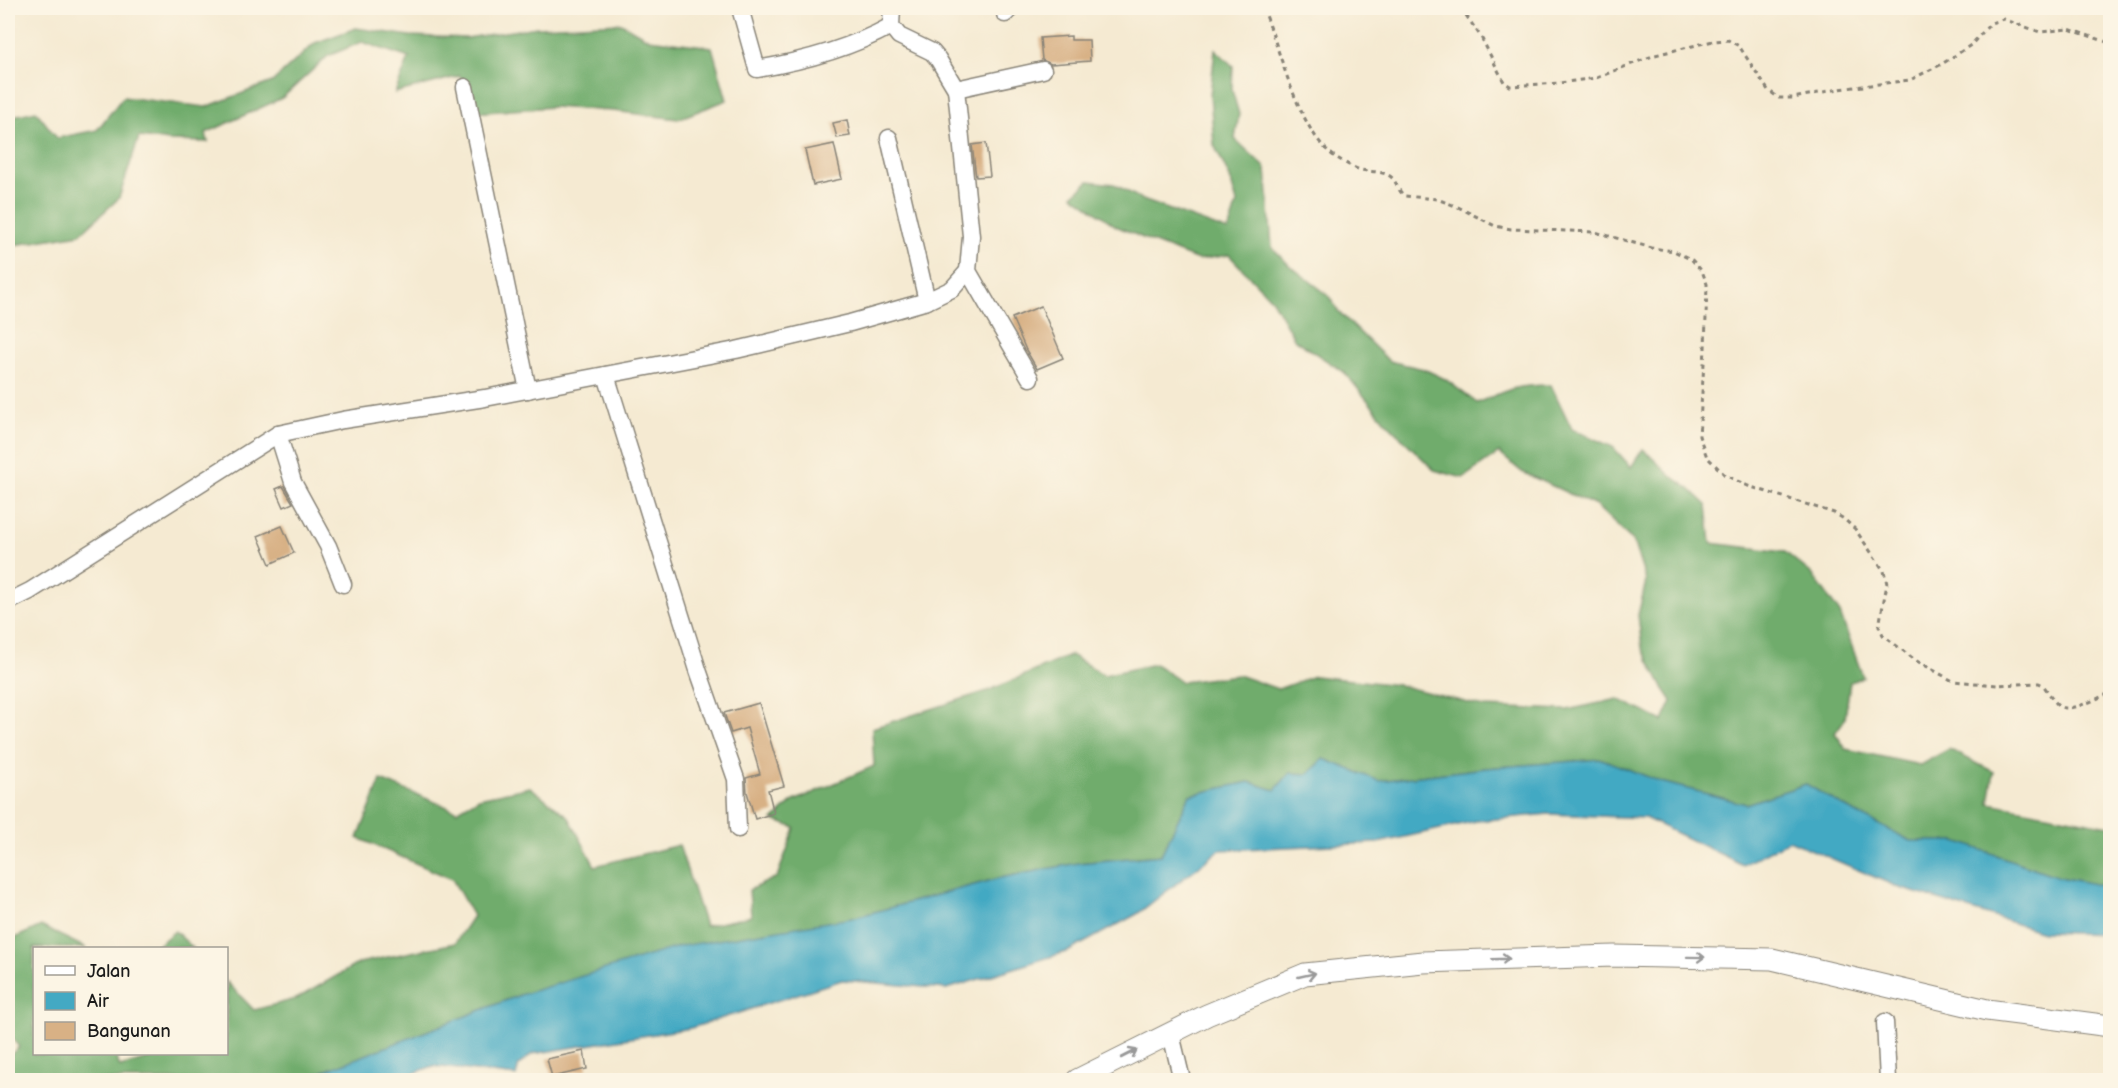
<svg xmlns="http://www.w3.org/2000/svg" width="2118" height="1088" viewBox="0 0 2118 1088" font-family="'Balsamiq Sans',sans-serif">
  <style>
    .forest { fill: #70ac6c; stroke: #466444; stroke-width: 1.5 }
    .water { fill: #43a9c3; stroke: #306270; stroke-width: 1.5 }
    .building { fill: #d8b185 }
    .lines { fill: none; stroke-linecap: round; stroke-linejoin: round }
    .minor-casing { stroke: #888377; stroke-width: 19 }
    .tertiary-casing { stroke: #888377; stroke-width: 23 }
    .path { stroke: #888377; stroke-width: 3; stroke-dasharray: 4.5 4.5; stroke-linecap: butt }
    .minor { stroke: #fff; stroke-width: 16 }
    .tertiary { stroke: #fff; stroke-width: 21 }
    .oneway { stroke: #999 }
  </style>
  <rect width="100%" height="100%" fill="#fcf5e5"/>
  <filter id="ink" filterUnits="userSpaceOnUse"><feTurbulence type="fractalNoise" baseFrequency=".0167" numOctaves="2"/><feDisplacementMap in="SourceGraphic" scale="12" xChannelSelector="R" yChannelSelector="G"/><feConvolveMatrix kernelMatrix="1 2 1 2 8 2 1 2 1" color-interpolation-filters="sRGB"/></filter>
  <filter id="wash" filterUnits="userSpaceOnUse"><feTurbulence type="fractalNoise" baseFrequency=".008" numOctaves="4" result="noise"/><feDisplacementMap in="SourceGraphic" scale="24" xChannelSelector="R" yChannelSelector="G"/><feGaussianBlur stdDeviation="1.35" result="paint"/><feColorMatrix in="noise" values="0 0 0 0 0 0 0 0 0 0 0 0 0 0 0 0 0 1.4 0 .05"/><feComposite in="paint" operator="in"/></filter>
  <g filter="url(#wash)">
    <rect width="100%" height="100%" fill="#f5ead2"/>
    <g class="forest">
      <path d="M621,23L649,39L712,47L727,100L678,119L613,111L553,107L472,113L460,76L395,93L409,58L362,42L328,56L282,98L206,133L208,142L169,141L139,137L119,198L80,234L8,246V117L36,111L57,138L97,130L123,97L206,107L272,82L315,43L356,28L410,36L467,38L537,27Z"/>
      <path d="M1215,49L1233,66L1232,90L1239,114L1235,139L1266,168L1272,247L1289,265L1328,295L1339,312L1389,361L1424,369L1445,379L1477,403C1508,389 1517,385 1551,385L1572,429L1613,447L1631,467L1643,449L1670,475L1690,489L1707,505L1711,543L1785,552L1812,574L1840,613L1863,677L1850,682L1845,719L1835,733L1846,749L1920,765L1949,749L1994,772L1989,803L2110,826V887L2059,877L1956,841H1911L1848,809L1806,784L1746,804L1661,782L1602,759L1486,768L1379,781L1324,759L1308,774L1290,773L1275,790L1249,782L1190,795L1161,855L1078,863L1000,878L852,918L520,995L301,1080H8V1057L19,1047L8,1033V941L41,926L86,948H34V1054H115L120,1067L158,1056V1054H226L227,982L254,1010L296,999L359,963L455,943L473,916L452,879L358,838L381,780L457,811L479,798L530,787L568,816L595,866L679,845L705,926L751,916L749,890L777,877L795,828L773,820L792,802L874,766L872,728L990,690L1071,655L1104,675L1155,664L1182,682L1238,675L1278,689L1314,676L1399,685L1484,707L1567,710L1618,699L1663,721L1672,701L1662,686L1642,648L1638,615L1646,581L1633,541L1596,506L1522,472L1499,453L1463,478L1434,470L1384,420L1344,372L1295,340L1272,300L1229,255L1198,260L1152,242L1116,226L1073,195L1089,181L1114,184L1143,200L1228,231L1237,203L1230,178L1214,145L1210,95Z"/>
      <path d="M175,931L193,948H154Z"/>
    </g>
    <path class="water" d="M1324,759L1379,781L1486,768L1602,759L1661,782L1746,804L1806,784L1848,809L1911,841H1956L2059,877L2110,887V934L2043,932L1900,888L1789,840L1743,865L1645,818L1549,814L1476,821L1378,843L1220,850L1137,914L1069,951L947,989L842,980L691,1028L532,1054L519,1065L516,1076L433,1066L396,1080H301L520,995L681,946L852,918L1000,878L1078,863L1161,855L1190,795L1249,782L1275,790L1290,773L1308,774Z"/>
    <g id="blocks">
      <g class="building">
        <path d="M1071,36V40H1089L1090,61L1051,64L1042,60L1040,38Z"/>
        <path d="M847,120L850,136L837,138L833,123Z"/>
        <path d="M986,143L990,176L976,177L972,145Z"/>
        <path d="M834,144L842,179L813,185L805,150Z"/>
        <path d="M1041,306L1063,358L1037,369L1026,350L1012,318Z"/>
        <path d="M283,486L293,503L284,507L276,489Z"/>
        <path d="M282,526L294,553L270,564L258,536Z"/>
        <path d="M759,703L784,786L768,790L774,813L755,819L747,792L746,778L760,774L747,728L731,733L724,713Z"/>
        <path d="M584,1051L587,1069L552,1077L547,1059Z"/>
      </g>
    </g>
  </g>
  <g filter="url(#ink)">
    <use href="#blocks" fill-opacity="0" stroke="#888377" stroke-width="1.5"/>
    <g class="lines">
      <defs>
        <g id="minor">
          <path d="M740,8L757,69C804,61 849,49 891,26"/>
          <path d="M892,8L891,26L899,36L932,52L938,59L956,89L971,236L968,271L1030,378"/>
          <path d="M1005,14L1011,8"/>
          <path d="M465,87L528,390"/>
          <path d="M956,89L1043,70"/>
          <path d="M889,138L927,301"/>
          <path d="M606,375L698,670L736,779L738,829"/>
          <path d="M278,434L293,482L328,546L343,584"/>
          <path d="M8,602L30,591L278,434L343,420L485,398L736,350L850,323L927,301L952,289L968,271"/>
          <path d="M1885,1022L1888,1080"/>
          <path d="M1171,1034L1182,1080"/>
        </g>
        <path id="tertiary" d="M1077,1080L1207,1015L1305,974L1423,962L1614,956L1772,959L1987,1010L2110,1026"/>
      </defs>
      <use href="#minor" class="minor-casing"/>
      <use href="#tertiary" class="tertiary-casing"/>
      <g class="path">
        <path d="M1263,8C1280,48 1298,134 1337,158C1344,162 1353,168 1361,170C1370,172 1381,171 1388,175C1397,179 1397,191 1405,196L1437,199L1458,207L1495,226L1511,229L1595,232L1652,248L1674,251L1692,260L1702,271L1707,284L1705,349L1699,436L1707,457L1725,475L1748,486L1834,513L1844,519L1855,529L1884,571L1887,584L1879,626L1883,635L1915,660L1953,681L1997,685L2039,683L2043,685C2048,691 2054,703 2061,707C2072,712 2100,697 2110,693"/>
        <path d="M1461,8L1481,37L1504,82L1510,86L1559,83L1596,78L1655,55L1713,41L1728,40L1739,46L1768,90L1779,98H1793L1839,89L1910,80L1942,64L1971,45L1991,23L2003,19L2040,32L2069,29L2110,43"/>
      </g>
      <use href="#minor" class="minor"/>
      <use href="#tertiary" class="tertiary"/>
    </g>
    <defs><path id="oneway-shaft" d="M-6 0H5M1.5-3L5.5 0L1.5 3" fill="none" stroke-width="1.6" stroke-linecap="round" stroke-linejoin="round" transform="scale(1.5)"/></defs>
    <g class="oneway">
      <use href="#oneway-shaft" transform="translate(1696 957) rotate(1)"/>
      <use href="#oneway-shaft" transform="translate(1501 959) rotate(-2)"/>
      <use href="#oneway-shaft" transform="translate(1307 975) rotate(-13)"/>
      <use href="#oneway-shaft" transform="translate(1129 1054) rotate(-27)"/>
    </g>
  </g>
  <rect width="2118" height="1088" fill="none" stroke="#fcf5e5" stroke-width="30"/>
  <rect x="33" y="947" width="195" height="108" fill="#fcf5e5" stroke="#a29e95" stroke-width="1.5"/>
  <rect x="45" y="966" width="30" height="9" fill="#ffffff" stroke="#a29e95" stroke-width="1.5"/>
  <text x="87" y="977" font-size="18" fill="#1c1c1c">Jalan</text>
  <rect x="45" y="992" width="30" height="18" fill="#43a9c3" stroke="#a29e95" stroke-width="1.5"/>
  <text x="87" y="1007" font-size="18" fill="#1c1c1c">Air</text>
  <rect x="45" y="1022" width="30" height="18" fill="#d8b185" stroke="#a29e95" stroke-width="1.5"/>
  <text x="87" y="1037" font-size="18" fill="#1c1c1c">Bangunan</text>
</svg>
